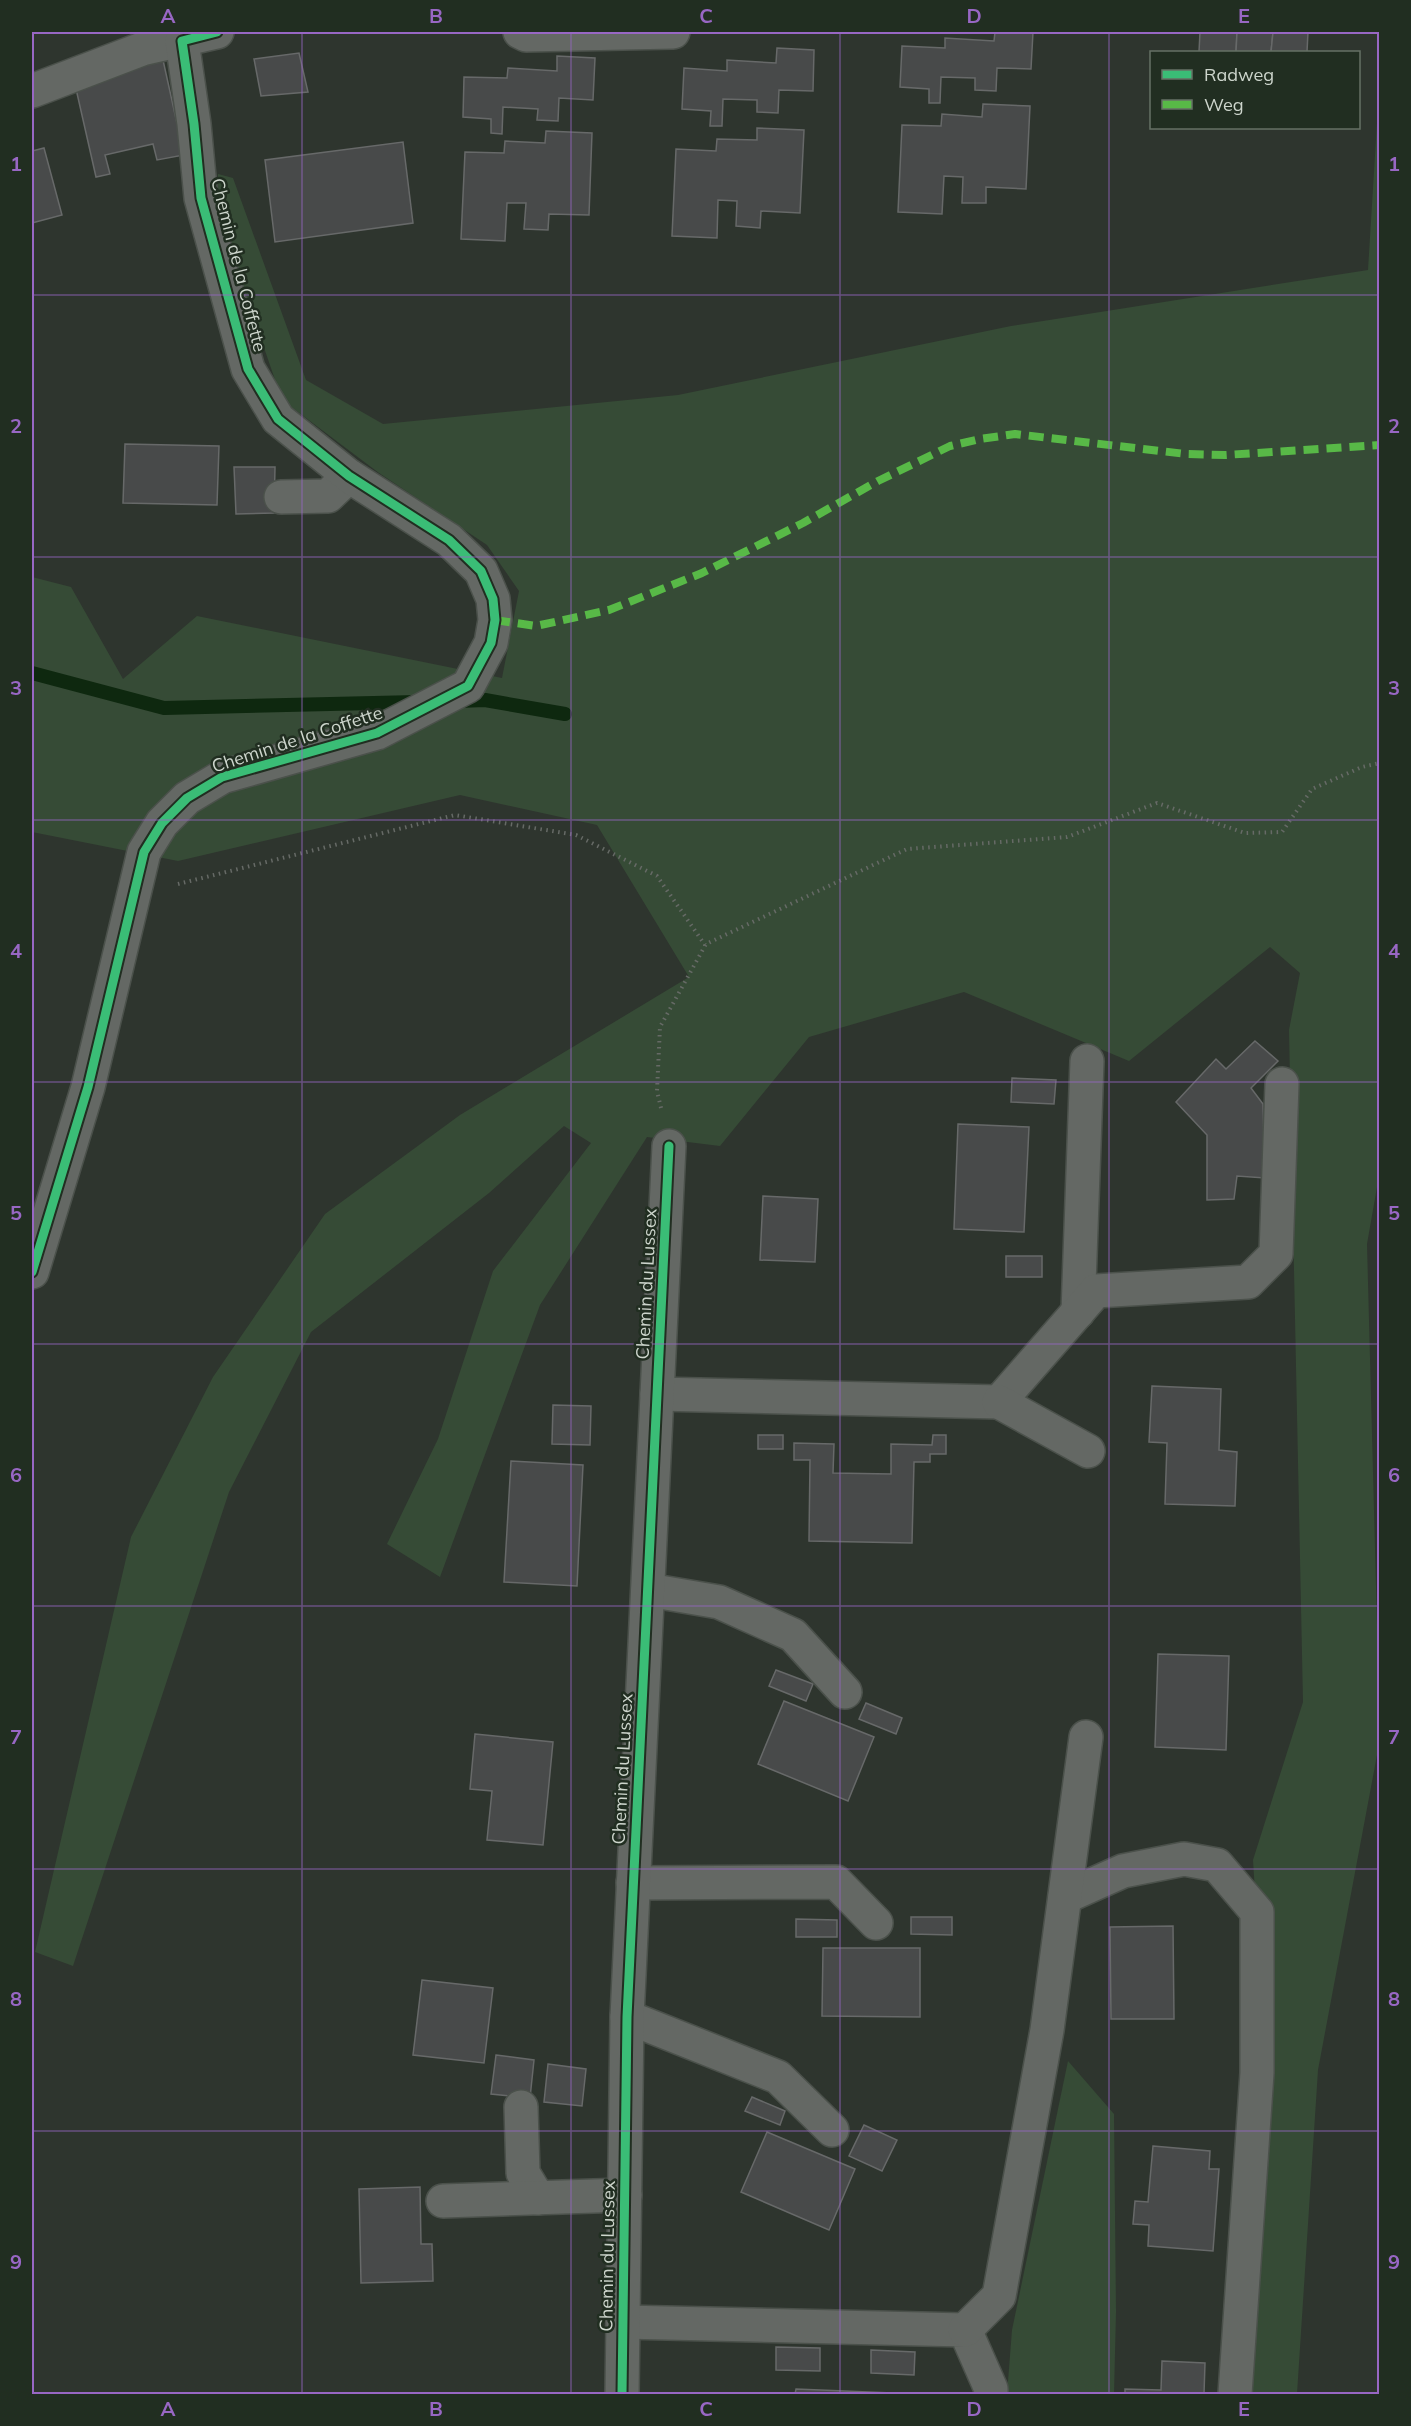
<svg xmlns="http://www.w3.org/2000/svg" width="1411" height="2426" viewBox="0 0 1411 2426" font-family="Mulish,sans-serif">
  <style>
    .green { fill: #364b36 }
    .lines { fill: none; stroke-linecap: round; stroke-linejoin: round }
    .stream { stroke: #0e280f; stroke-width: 14 }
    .building { fill: #484a4a; stroke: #676969; stroke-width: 1.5 }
    .minor-casing { stroke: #4b514b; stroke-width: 36 }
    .path { stroke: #666a66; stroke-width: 4; stroke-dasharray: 1.5 4.5; stroke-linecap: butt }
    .minor { stroke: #646864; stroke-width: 33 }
    .quiet { stroke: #58b947; stroke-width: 8; stroke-dasharray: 15 8; stroke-linecap: butt }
    .cycleway-casing { stroke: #212e21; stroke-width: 13 }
    .cycleway { stroke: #3abd76; stroke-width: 9 }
    .grid { fill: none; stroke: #9867c4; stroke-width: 1.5; stroke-opacity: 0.55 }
    .labels { text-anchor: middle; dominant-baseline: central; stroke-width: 5; stroke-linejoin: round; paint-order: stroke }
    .street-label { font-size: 18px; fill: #cdd5cc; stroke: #212e21 }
    .neatline { fill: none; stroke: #9867c4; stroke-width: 2 }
    .grid-label { font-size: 20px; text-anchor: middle; font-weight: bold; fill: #9867c4 }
  </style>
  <rect width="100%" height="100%" fill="#2e352e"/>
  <g class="green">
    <path d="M1379,90L1380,1170L1367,1244L1380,1739L1318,2070L1297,2394H1252L1270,2132L1253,1860L1303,1702L1289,1030L1300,973L1270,947L1129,1061L964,992L809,1037L720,1146L647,1137L540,1305L440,1577L387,1544L438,1439L493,1271L591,1143L564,1126L489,1193L311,1332L229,1492L73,1966L35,1952L131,1537L213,1377L325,1214L460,1115L689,977L597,825L460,795L178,861L32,832V577L71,587L123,679L197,616L502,678L519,591L487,545L379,473L282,400L218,214V174L233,178L306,380L383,424L678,395L1011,326L1368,270Z"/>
    <path d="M1068,2061L1114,2114L1116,2312L1114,2394H1007L1012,2330Z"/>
  </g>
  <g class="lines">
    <g class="stream">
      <path d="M32,673L164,708L417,702"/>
      <path d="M458,701L485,700L565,714"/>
    </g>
  </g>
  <g class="building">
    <path d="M995,32H1033L1031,69L997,68L996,91L975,90V78L941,77L940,103H929V89L900,87L902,46L945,48V38L994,41Z"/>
    <path d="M1200,32H1237L1236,52H1199Z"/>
    <path d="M1237,32H1273L1271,52H1236Z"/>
    <path d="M1273,32H1308L1307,52H1271Z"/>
    <path d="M777,48L814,50L813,91L779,90L778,113L757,112V100L723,99L722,126H710L711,111L682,109L684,68L727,71V60L776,63Z"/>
    <path d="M299,53L308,92L261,96L254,59Z"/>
    <path d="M557,56L595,58L593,100L559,98L558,121L537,120L538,109L503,107L502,134L491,133V119L463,117L464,77L507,78L508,68L557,71Z"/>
    <path d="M163,60L184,155L157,160L153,144L105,155L110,174L96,177L74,80Z"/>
    <path d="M983,104L1030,106L1026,189L986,187V203H962L963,177L944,176L942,214L898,212L902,125L941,126L942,114L982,117Z"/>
    <path d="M757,128L804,130L800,213L761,211L760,228L736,226L737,201L718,200L717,238L672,236L676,149L716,151L717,139L757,140Z"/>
    <path d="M546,131L592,133L589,215L549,214L548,230L524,229L526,203H507L505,241L461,239L465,152L504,153L505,141L545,143Z"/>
    <path d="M403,142L413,223L275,242L265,160Z"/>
    <path d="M44,148L62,215L32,223V151Z"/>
    <path d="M125,444L219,446L217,505L123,503Z"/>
    <path d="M234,467H275L274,513L236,514Z"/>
    <path d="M1255,1041L1278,1061L1251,1088L1263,1104L1265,1178L1237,1176L1234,1199L1207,1200V1135L1176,1102L1216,1059L1226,1069Z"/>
    <path d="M1012,1078L1056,1080L1054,1104L1011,1102Z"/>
    <path d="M958,1124L1029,1127L1024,1232L954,1229Z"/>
    <path d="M763,1196L818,1199L815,1262L760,1260Z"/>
    <rect x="1006" y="1256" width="36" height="21"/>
    <path d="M1152,1386L1221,1389L1219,1450L1237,1452L1235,1506L1165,1504L1167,1443L1149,1442Z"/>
    <path d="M553,1405L591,1406L590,1445L552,1444Z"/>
    <rect x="758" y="1435" width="25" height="14"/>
    <path d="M933,1435H946V1454H930V1462H914L912,1543L809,1541L810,1460H794V1443L834,1444L833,1473L891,1474V1444L932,1445Z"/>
    <path d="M511,1461L583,1465L577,1586L504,1582Z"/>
    <path d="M1158,1654L1229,1656L1226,1750L1155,1747Z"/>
    <path d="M776,1670L813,1684L806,1701L769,1686Z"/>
    <path d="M784,1701L874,1737L848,1801L758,1764Z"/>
    <path d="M866,1703L902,1718L896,1734L859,1719Z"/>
    <path d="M475,1734L553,1742L543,1845L487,1840L492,1791L470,1789Z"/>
    <path d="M911,1917H952V1935L911,1934Z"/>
    <path d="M796,1919L837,1920V1937H796Z"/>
    <path d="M1173,1926L1174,2019H1111L1110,1927Z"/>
    <path d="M823,1948H920V2017L822,2016Z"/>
    <path d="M422,1980L493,1988L484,2063L413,2055Z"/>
    <path d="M496,2055L534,2060L530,2098L491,2094Z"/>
    <path d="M548,2064L586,2069L582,2106L544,2102Z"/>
    <path d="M752,2097L785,2111L780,2125L745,2111Z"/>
    <path d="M864,2125L897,2140L882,2171L849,2156Z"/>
    <path d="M767,2132L855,2169L829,2230L741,2192Z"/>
    <path d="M1153,2146L1210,2151L1209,2169H1219L1213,2251L1148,2246L1149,2225L1133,2224L1135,2201L1148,2202Z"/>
    <path d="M420,2187L421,2244H432L433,2281L361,2283L359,2189Z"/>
    <path d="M776,2347L820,2348V2371L776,2370Z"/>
    <path d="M871,2350L915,2352L914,2375L871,2373Z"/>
    <path d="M1162,2361L1205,2363L1204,2394H1125V2389L1161,2390Z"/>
    <path d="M796,2389L892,2393V2394H795Z"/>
  </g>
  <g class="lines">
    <defs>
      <g id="minor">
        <path d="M520,32L526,35L673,32"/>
        <path d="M32,91L142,49L217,32"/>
        <path d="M281,497L328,496L349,476"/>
        <path d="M32,1272L88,1087L144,852L162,823L187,798L222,777L377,733L468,686L491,643L495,620L493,599L481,571L449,540L349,476L278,419L248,369L201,198L194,124L182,41"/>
        <path d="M1078,1312L1087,1061"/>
        <path d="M657,1394L999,1402L1096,1291L1248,1282L1276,1254L1282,1084"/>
        <path d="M999,1402L1088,1451"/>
        <path d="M648,1590L719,1602L793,1635L845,1692"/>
        <path d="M633,1883L836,1882L876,1923"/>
        <path d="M1065,1897L1123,1871L1184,1859L1217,1865L1257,1912V2073L1235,2394"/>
        <path d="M627,2017L778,2077L832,2130"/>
        <path d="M521,2107L523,2173L538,2198"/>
        <path d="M443,2201L625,2195"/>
        <path d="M623,2322L965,2330L991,2389V2394"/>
        <path d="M965,2330L999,2296L1047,2030L1086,1737"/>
        <path d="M622,2394L627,2017L669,1146"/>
      </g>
    </defs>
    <use href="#minor" class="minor-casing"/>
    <g class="path">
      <path d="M178,884L455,815L576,835L657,876L705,945"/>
      <path d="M661,1108L657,1091L660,1027L706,944L907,849L1067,837L1157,803L1245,833L1282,832L1312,789L1362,767L1380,763"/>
    </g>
    <use href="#minor" class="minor"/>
    <path class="quiet" d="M495,620L536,626L609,610L702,573L803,523L878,481L950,446L980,439L1015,434L1186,454L1225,455L1380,445"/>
    <defs>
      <g id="cycleway">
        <path d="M32,1272L88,1087L144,852L162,823L187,798L222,777L377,733L468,686L491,643L495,620L493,599L481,571L449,540L349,476L278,419L248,369L201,198L194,124L182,41L217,32"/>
        <path d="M622,2394L627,2017L669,1146"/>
      </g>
    </defs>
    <use href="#cycleway" class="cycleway-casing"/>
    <use href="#cycleway" class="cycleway"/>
  </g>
  <path class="grid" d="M302,32V2394M571,32V2394M840,32V2394M1109,32V2394M32,295H1380M32,557H1380M32,820H1380M32,1082H1380M32,1344H1380M32,1606H1380M32,1869H1380M32,2131H1380"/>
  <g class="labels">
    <g class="street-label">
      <text transform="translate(239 265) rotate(76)">Chemin de la Coffette</text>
      <text transform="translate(297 739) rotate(-18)">Chemin de la Coffette</text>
      <text transform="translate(646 1284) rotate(-87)">Chemin du Lussex</text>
      <text transform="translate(622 1769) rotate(-87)">Chemin du Lussex</text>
      <text transform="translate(607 2256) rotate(-89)">Chemin du Lussex</text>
    </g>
  </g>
  <rect width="1411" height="2426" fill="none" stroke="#212e21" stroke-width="66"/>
  <rect x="1150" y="51" width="210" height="78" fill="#212e21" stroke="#667165" stroke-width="1.5"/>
  <rect x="1162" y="70" width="30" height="9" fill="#3abd76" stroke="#667165" stroke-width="1.5"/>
  <text x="1204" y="81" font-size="18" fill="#cdd5cc">Radweg</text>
  <rect x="1162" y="100" width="30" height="9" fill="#58b947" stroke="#667165" stroke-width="1.5"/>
  <text x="1204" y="111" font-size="18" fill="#cdd5cc">Weg</text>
  <rect x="33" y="33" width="1345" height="2360" class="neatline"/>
  <g class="grid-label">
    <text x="168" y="23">A</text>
    <text x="436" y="23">B</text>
    <text x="706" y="23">C</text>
    <text x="974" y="23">D</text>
    <text x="1244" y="23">E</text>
    <text x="16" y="171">1</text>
    <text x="1394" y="171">1</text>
    <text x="16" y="433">2</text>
    <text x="1394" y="433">2</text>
    <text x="16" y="695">3</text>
    <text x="1394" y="695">3</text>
    <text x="16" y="958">4</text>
    <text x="1394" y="958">4</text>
    <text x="16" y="1220">5</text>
    <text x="1394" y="1220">5</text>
    <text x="16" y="1482">6</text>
    <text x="1394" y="1482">6</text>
    <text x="16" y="1744">7</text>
    <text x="1394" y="1744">7</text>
    <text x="16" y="2006">8</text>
    <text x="1394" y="2006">8</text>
    <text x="16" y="2269">9</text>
    <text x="1394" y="2269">9</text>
    <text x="168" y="2416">A</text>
    <text x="436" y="2416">B</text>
    <text x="706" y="2416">C</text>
    <text x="974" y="2416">D</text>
    <text x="1244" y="2416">E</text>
  </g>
</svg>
